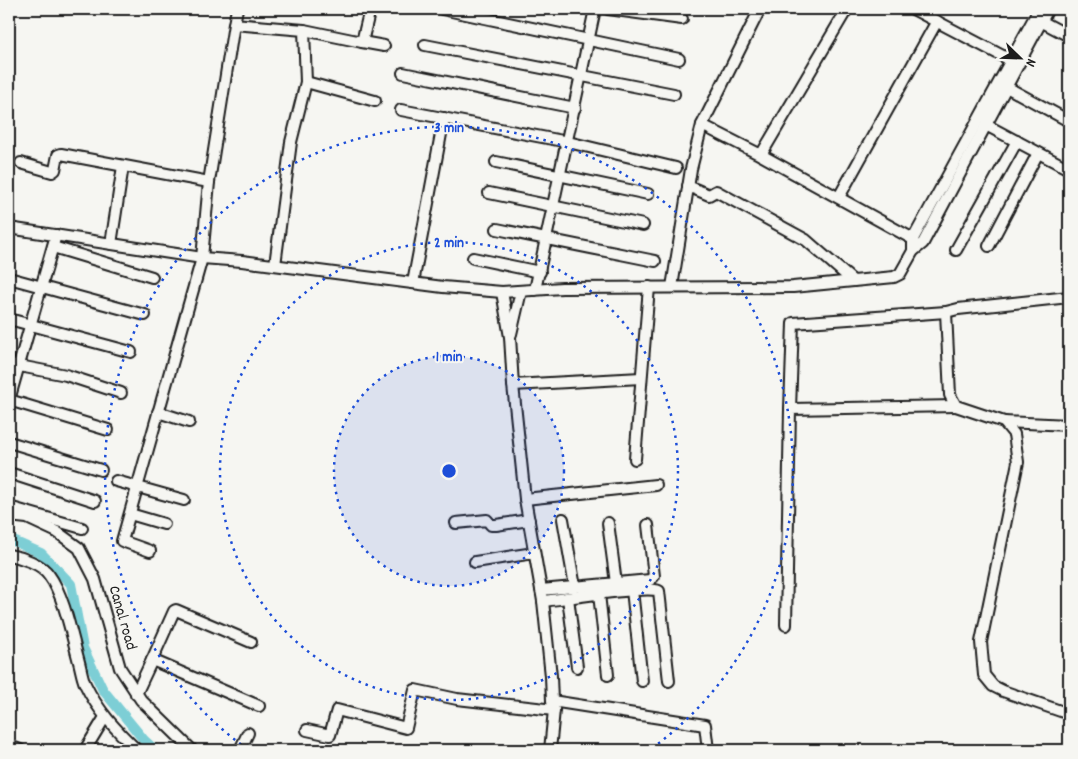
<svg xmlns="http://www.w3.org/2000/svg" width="1078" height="759" viewBox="0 0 1078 759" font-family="Dekko,sans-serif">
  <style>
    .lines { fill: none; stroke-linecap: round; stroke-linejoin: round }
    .canal { stroke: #7dced5; stroke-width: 10 }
    .minor-casing { stroke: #1c1c1c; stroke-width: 14 }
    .minor { stroke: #f6f6f2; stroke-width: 10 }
    .ring { fill: none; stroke: #1d4ed8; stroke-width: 2.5; stroke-dasharray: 2.5 5 }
    .labels { text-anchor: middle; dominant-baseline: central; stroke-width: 4; stroke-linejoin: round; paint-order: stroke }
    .street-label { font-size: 16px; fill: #1c1c1c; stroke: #f6f6f2 }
    .centre { fill: #1d4ed8; stroke: #f6f6f2; stroke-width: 2.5 }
    .ring-label { font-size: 15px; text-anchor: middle; font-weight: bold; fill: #1d4ed8; stroke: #f6f6f2; stroke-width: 4; stroke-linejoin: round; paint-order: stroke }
  </style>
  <rect width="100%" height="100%" fill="#f6f6f2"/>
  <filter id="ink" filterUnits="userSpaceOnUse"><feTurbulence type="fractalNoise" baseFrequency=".02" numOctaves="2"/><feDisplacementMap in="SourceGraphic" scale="10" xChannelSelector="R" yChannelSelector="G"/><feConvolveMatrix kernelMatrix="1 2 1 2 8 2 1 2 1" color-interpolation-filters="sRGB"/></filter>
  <g filter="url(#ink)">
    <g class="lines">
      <path class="canal" d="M9,539L41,553L71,584L83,648L103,690L144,740L155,750"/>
      <defs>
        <g id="minor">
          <path d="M237,9L234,24L304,30L306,82L291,142L275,265"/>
          <path d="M442,9L679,59"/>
          <path d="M608,9L682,19"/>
          <path d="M913,9L1016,63"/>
          <path d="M1037,19L1069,36"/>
          <path d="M304,30L362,42L370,9"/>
          <path d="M362,42L384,46"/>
          <path d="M425,45L674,94"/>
          <path d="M403,73L575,108"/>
          <path d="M306,82L375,101"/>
          <path d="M1001,84L1069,121"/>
          <path d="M401,110L568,142L676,168"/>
          <path d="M702,125L761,155L913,239"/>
          <path d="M986,125L1069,169"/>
          <path d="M761,155L847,9"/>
          <path d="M496,162L648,194"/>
          <path d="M21,163L52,172L55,170L58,155L61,154L209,182"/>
          <path d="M688,186L709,195L716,191L806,240L853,281"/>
          <path d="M489,193L643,225"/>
          <path d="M839,197L937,21"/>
          <path d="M9,228L202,258L242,261L443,287L502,292L562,288L793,287L894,277L900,274L913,251L923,243L1048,9"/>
          <path d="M497,229L655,261"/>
          <path d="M111,244L123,166"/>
          <path d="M989,246L1038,153"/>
          <path d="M53,247L152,277"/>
          <path d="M956,250L1017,141"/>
          <path d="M913,251V239L1039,9"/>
          <path d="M473,258L540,272"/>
          <path d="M9,278L145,315"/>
          <path d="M413,283L444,118"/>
          <path d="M672,287L691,169L702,125L760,9"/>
          <path d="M535,290L595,9"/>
          <path d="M502,292L510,337L513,385L525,499L543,601L551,676L552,701L554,710L550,750"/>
          <path d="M946,312L950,395L956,406L1004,422L1014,434L1018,462L981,642L984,675L993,686L1003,691L1069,714"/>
          <path d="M9,319L131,352"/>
          <path d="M511,334L521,291"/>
          <path d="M9,364L66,375L121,393"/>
          <path d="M513,385L641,378"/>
          <path d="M9,400L56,235"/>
          <path d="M9,400L108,430"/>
          <path d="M790,409L793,323L946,312L958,309L1069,297"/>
          <path d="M158,412L189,422"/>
          <path d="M1004,422L1069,425"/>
          <path d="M9,442L101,470"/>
          <path d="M635,459L649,287"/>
          <path d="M9,473L95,501"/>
          <path d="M116,481L184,500"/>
          <path d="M525,499L656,485"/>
          <path d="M9,507L82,528"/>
          <path d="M130,514L164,524"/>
          <path d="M9,516L27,518L57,532L79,548L95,579L120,668L141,700L192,750"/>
          <path d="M563,519L575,587"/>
          <path d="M456,523L487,520L491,525H496L529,520"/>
          <path d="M608,523L616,583"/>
          <path d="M150,551L122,541L202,258L209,182L234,24"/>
          <path d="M9,555C21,557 42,564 49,575C64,595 72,637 79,662C81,669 82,677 85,684C98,711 116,730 137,750"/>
          <path d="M475,562L534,553"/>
          <path d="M541,590L650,580L654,576L648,525"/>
          <path d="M632,590L642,681"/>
          <path d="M599,594L608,675"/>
          <path d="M568,598L577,667"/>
          <path d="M543,601C563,599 646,585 659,591L669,681"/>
          <path d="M786,625L790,409L956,406"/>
          <path d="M251,642L176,610L174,611L152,660L259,706"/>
          <path d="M136,694L152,660"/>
          <path d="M552,701L705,725L708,750"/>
          <path d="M307,730L330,735L337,710L406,728L415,690L457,699L554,710"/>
          <path d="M15,748L20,750"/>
          <path d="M85,750L105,717"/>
          <path d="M240,750L248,733"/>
        </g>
      </defs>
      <use href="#minor" class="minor-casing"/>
      <use href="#minor" class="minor"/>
    </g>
  </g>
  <circle cx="449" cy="471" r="115" fill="#1d4ed8" fill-opacity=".12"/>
  <g class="ring">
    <circle cx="449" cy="471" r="115"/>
    <circle cx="449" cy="471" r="229"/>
    <path d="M247 749A344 344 0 1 1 651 749"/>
  </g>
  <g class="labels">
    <g class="street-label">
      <text transform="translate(122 618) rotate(74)">Canal road</text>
    </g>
  </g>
  <circle cx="449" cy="471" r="8" class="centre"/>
  <g class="ring-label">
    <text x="449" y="132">3 min</text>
    <text x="449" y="247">2 min</text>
    <text x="449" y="361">1 min</text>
  </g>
  <rect width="1078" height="759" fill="none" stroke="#f6f6f2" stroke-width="30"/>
  <rect x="15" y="15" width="1048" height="729" fill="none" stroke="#1c1c1c" stroke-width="2" filter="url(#ink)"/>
  <g transform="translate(1020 58) rotate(113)" stroke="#f6f6f2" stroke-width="4" paint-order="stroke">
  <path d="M0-4L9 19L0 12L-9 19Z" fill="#1c1c1c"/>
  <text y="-8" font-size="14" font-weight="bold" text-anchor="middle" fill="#1c1c1c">N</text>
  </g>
</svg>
